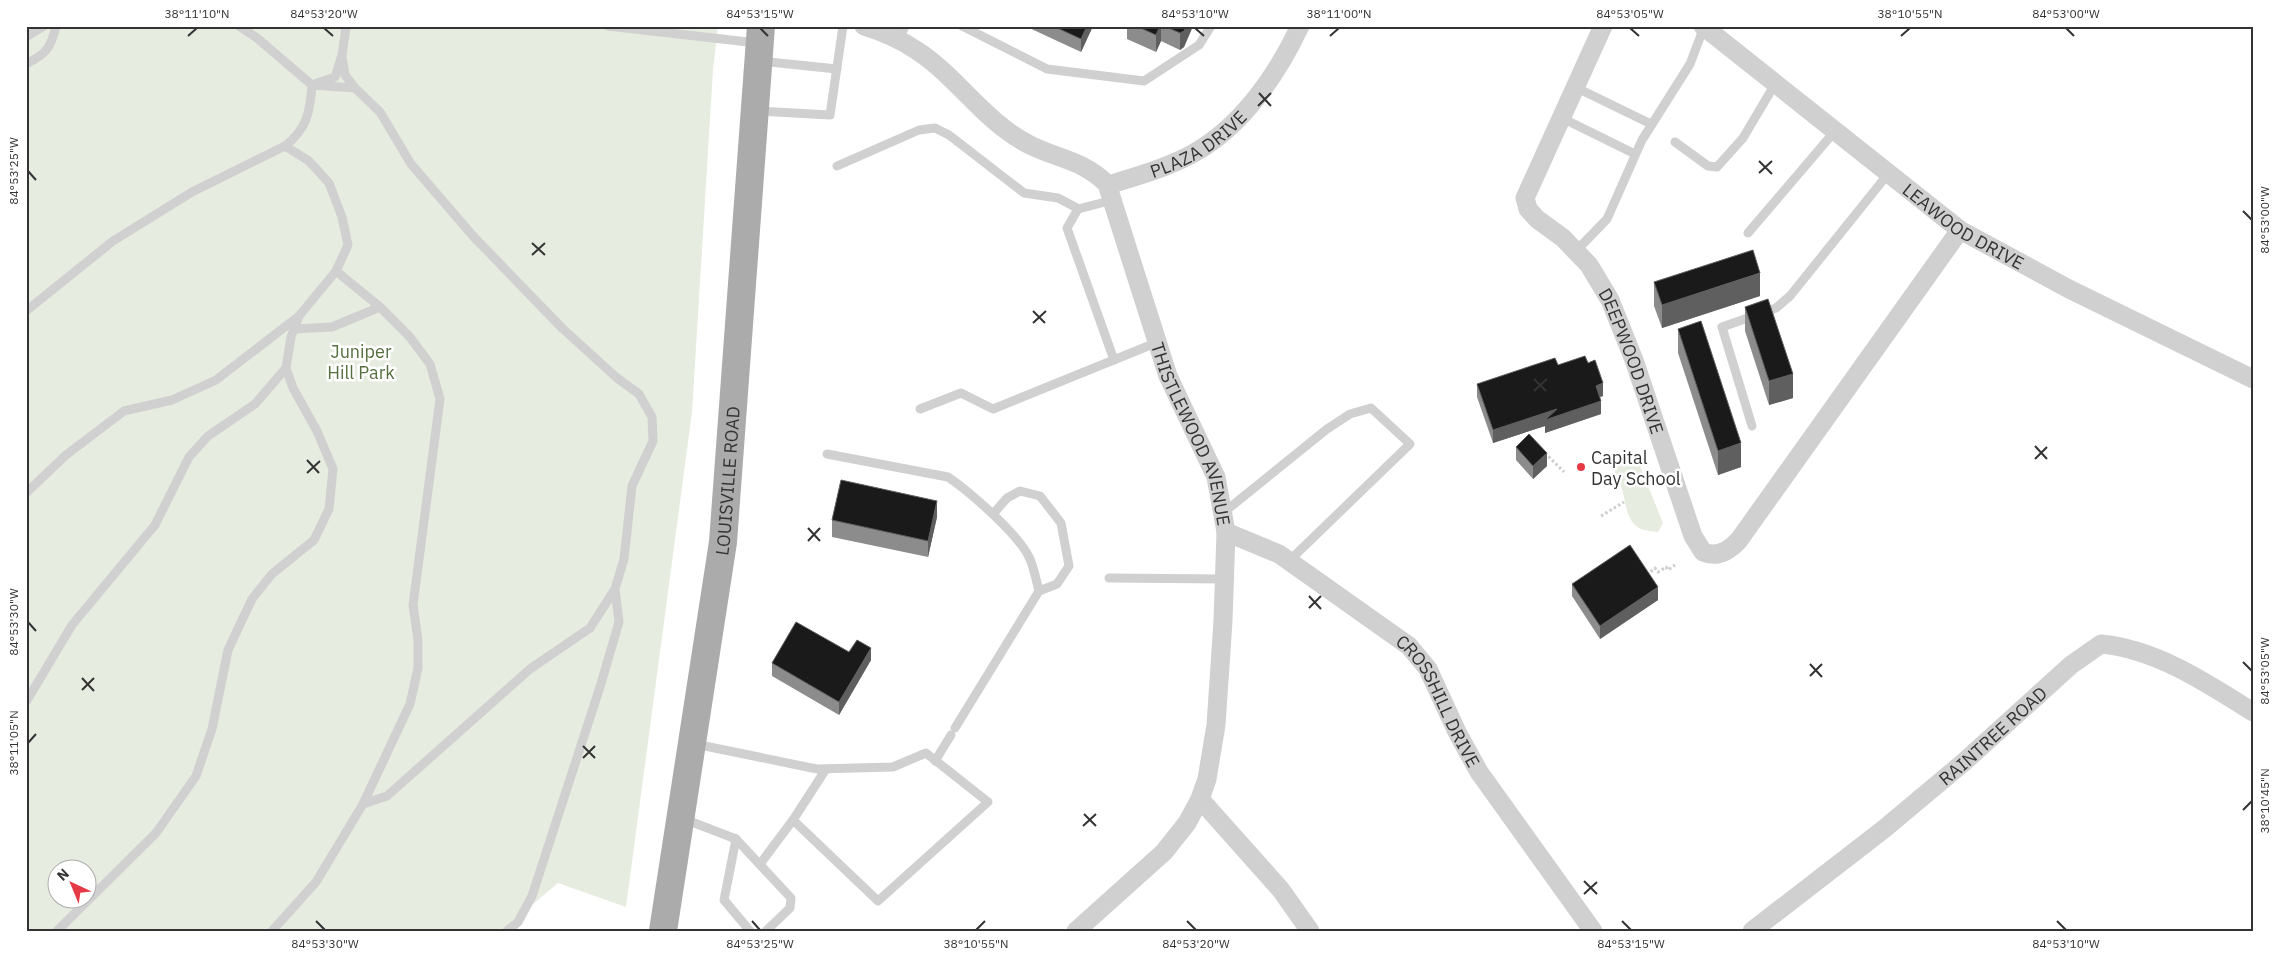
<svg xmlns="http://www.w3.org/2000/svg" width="2279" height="957" viewBox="0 0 2279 957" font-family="'IBM Plex Sans',sans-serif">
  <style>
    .green { fill: #e6ecdf; fill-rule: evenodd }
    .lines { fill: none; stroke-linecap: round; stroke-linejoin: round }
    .path { stroke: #cdcdcd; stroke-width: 3; stroke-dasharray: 2.5 2.5; stroke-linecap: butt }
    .lane { stroke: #d0d0d0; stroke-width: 9 }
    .street { stroke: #d0d0d0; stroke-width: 19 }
    .primary { stroke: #ababab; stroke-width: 28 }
    .wall { fill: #8c8c8c }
    .shaded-wall { fill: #5f5f5f }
    .building { fill: #1a1a1a; stroke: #5f5f5f }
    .ticks { fill: none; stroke: #333; stroke-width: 2 }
    .poi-dot { fill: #e63946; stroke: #fff; stroke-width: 2 }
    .labels { text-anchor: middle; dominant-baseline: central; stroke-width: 5; stroke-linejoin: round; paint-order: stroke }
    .street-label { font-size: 18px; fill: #333; stroke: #fff }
    .park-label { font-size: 18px; fill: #56703f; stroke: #fff }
    .poi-label { font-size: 18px; fill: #333; stroke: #fff; text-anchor: start }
    .neatline { fill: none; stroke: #333; stroke-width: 2 }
    .ticks-label { font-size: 12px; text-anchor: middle; fill: #333 }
  </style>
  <rect width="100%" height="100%" fill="#fff"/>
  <g class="green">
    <path d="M26,26H718L713,70L692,412L626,907L558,883L501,931H26ZM58,870H88V900H58Z"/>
    <path d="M1635,454L1663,523L1658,532C1652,531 1644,531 1639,528C1625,520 1626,499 1621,486C1617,475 1610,467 1617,457Z"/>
  </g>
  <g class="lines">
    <g class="path">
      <path d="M1545,453L1564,472"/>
      <path d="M1601,516L1624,502"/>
      <path d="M1647,575L1655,568L1658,572L1666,567L1668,570L1675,565"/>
    </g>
    <g class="lane">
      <path d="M239,26L257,38L312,85L355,88L380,112L411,164L473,236L562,328L617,378L639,394L652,417L653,441L632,486L624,559L615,589L590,628L530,669L387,796L363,804"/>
      <path d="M608,26L757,43"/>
      <path d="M962,26L1047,69L1144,81L1199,45L1211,26"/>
      <path d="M26,37L44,26"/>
      <path d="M899,39L905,26"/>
      <path d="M342,57L345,75L355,88"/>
      <path d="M760,61L837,69"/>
      <path d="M26,64C46,54 51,48 56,26"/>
      <path d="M317,83L335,77L342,55L346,28L345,26"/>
      <path d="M1575,87L1651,124"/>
      <path d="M757,111L830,115L843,26"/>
      <path d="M1562,118L1635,154"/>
      <path d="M1675,142L1708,166L1717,167L1743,138L1775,84"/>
      <path d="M285,146C307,129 310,112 312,85"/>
      <path d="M837,166L919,130L935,128L949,135L1024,193L1058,198L1079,209"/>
      <path d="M1113,200L1078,209L1067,228L1114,360"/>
      <path d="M1748,233L1835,131"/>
      <path d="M1576,251L1607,219L1642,140L1690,64L1704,27"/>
      <path d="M26,311L113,241L192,192L285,146L309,161L329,183L342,217L348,245L336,271L380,307L409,336L430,364L440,399L413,605L418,640V668L410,704L363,804L316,882L272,931"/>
      <path d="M294,329L332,327L380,307"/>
      <path d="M920,409L961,393L993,409L1158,342"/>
      <path d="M1752,426L1722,327L1776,308L1790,296L1888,174"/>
      <path d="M827,454L948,477C970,492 1018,534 1029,557C1034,567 1036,580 1039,591L955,728"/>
      <path d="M26,493L66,455L124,411L172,400L216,380L299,316L336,271"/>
      <path d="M1223,513L1327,429L1350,414L1371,408L1410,444L1289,561"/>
      <path d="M993,514L1007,498L1020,491L1040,496L1061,523L1069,566L1057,584L1039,591"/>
      <path d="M1109,578L1225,579"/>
      <path d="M26,702L72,625L155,525L189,457L208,436L255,404L286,368"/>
      <path d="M695,744L817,769L893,767L926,753L988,802L878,901L793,820L826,769"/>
      <path d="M935,761L951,735"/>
      <path d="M684,819L736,839L791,898L790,908L766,931"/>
      <path d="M736,839L724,900L750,931"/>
      <path d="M760,864L793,820"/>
      <path d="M57,931L156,833L196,776L212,729L228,650L252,599L272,574L314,540L329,509L333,469L317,431L293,388L286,368L291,337L299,316"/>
      <path d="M507,931L518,922L532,896L600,687L619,622L615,589"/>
    </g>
    <g class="street">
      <path id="s1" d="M864,26C883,32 900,39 916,50C958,77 984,122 1030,145C1058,159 1083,160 1107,184L1168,376L1216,477L1226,532L1223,621L1216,725L1207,779L1200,799L1187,823L1164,852L1076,931"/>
      <path id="s2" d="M1603,26L1525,198L1528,209L1537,219L1563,238L1589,265L1610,300L1634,360L1693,536L1703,552C1717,558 1729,551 1739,540L1960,230"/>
      <path id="s3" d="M1703,26L1960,230L2069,289L2253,379"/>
      <path id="s4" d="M1108,185C1137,176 1167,168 1194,153C1242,126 1277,75 1300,26"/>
      <path id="s5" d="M1226,532L1279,554L1409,646L1428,669L1457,732L1479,772L1593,931"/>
      <path d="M1200,799L1281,890L1310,931"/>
      <path id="s6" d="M1752,931L1884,829L1964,762L2071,665L2101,644C2156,649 2207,683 2253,712"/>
    </g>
    <path class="primary" id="s7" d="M663,931L723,542L761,26"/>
  </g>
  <g class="wall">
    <path d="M1025,26H1093L1081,52Z"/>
    <path d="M1127,26H1193L1184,47L1180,50L1161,41L1156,52L1127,39Z"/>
    <path d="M1654,282L1760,296L1662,328L1654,306Z"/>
    <path d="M1745,307L1793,398L1769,405L1745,331Z"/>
    <path d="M1678,329L1741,467L1718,475L1678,353Z"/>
    <path d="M1588,363L1603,396L1600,397L1601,414L1545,433V426L1493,443L1477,397V384L1558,365Z"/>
    <path d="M1516,447L1547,466L1533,479L1516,460Z"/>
    <path d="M937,517L928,557L832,537V520Z"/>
    <path d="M1572,584L1658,600L1600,639L1572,596Z"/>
    <path d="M849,652L871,660L839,715L772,676V663Z"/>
  </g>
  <g class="shaded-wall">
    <path d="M1087,26H1093L1081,52V39Z"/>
    <path d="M1160,26H1161V41L1156,52V35Z"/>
    <path d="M1186,26H1193L1184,47L1180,50V33Z"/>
    <path d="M1760,273V296L1662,328V305Z"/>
    <path d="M1793,374V398L1769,405V381Z"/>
    <path d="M1603,383V396L1596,398V386Z"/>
    <path d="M1601,401V414L1545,433V426L1493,443V430L1557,409Z"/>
    <path d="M1741,443V467L1718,475V451Z"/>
    <path d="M1547,453V466L1533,479V466Z"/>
    <path d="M937,501V517L928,557V541Z"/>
    <path d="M1658,587V600L1600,639V626Z"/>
    <path d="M871,648V660L839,715V702Z"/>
  </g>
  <g class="building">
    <path d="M1053,26H1087L1081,39Z"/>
    <path d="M1136,26H1160L1156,35Z"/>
    <path d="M1164,26H1186L1184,31L1180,33Z"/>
    <path d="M1753,250L1760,273L1662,305L1654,282Z"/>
    <path d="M1768,299L1793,374L1769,381L1745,307Z"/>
    <path d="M1701,321L1741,443L1718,451L1678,329Z"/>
    <path d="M1585,356L1588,363L1595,360L1603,383L1596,386L1601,401L1545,420L1557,409L1493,430L1477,384L1555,358L1558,365Z"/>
    <path d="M1529,434L1547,453L1533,466L1516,447Z"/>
    <path d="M841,480L937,501L928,541L832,520Z"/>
    <path d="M1630,545L1658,587L1600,626L1572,584Z"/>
    <path d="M796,622L849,652L857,640L871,648L839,702L772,663Z"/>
  </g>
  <path class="ticks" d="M324,28L333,36M760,28L768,36M1195,28L1204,36M1630,28L1639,36M2066,28L2074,36M188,36L197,28M1330,36L1339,28M1901,36L1910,28M1259,93L1271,106M1258,106L1271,93M1759,161L1772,174M28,171L36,180M1759,173L1772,161M2243,211L2252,220M532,243L545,255M532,255L545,243M1033,311L1045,323M1033,323L1046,311M1534,379L1546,391M1534,391L1547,379M2035,446L2047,459M2035,459L2047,447M307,460L319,473M307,473L320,461M808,528L820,541M808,541L820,528M1309,596L1321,609M1309,608L1321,596M28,622L36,631M2243,662L2252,671M1810,664L1822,677M1810,676L1822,664M82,678L94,691M82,690L94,678M28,743L36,734M583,746L595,758M583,758L595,746M2243,810L2252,801M1084,814L1096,826M1083,826L1096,814M1584,881L1597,894M1584,894L1597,882M316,921L325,930M752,921L760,930M1187,921L1196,930M1622,921L1631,930M2057,921L2066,930M976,930L985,921"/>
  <circle class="poi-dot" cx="1581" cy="467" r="5"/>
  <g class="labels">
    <g class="street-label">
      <text stroke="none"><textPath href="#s4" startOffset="100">PLAZA DRIVE</textPath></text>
      <text stroke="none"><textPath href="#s3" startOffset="329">LEAWOOD DRIVE</textPath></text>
      <text stroke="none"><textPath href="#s2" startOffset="389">DEEPWOOD DRIVE</textPath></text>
      <text stroke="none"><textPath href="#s1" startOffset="558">THISTLEWOOD AVENUE</textPath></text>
      <text stroke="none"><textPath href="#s7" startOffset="455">LOUISVILLE ROAD</textPath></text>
      <text stroke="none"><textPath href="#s5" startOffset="279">CROSSHILL DRIVE</textPath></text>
      <text stroke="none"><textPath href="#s6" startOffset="310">RAINTREE ROAD</textPath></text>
    </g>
    <g class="park-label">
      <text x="361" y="351">Juniper<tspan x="361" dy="21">Hill Park</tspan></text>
    </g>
    <g class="poi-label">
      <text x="1591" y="457">Capital<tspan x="1591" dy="21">Day School</tspan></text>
    </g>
  </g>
  <rect width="2279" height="957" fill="none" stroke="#ffffff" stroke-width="55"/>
  <g transform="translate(72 884) rotate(316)"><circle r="24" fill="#ffffff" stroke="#adadad"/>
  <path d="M0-4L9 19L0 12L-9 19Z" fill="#e63946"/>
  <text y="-8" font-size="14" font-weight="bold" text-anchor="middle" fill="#333333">N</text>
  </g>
  <rect x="28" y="28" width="2224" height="902" class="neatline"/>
  <g class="ticks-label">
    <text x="197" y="18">38°11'10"N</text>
    <text x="324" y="18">84°53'20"W</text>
    <text x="760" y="18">84°53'15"W</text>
    <text x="1195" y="18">84°53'10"W</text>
    <text x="1339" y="18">38°11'00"N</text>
    <text x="1630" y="18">84°53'05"W</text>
    <text x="1910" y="18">38°10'55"N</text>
    <text x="2066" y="18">84°53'00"W</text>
    <text transform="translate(14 171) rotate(-90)" y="4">84°53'25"W</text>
    <text transform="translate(2265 220) rotate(-90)" y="4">84°53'00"W</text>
    <text transform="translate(14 622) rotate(-90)" y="4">84°53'30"W</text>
    <text transform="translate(2265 671) rotate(-90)" y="4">84°53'05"W</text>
    <text transform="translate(14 743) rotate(-90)" y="4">38°11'05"N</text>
    <text transform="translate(2265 801) rotate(-90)" y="4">38°10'45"N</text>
    <text x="325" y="948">84°53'30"W</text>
    <text x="760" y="948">84°53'25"W</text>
    <text x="976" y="948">38°10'55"N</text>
    <text x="1196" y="948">84°53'20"W</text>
    <text x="1631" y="948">84°53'15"W</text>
    <text x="2066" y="948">84°53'10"W</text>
  </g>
</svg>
